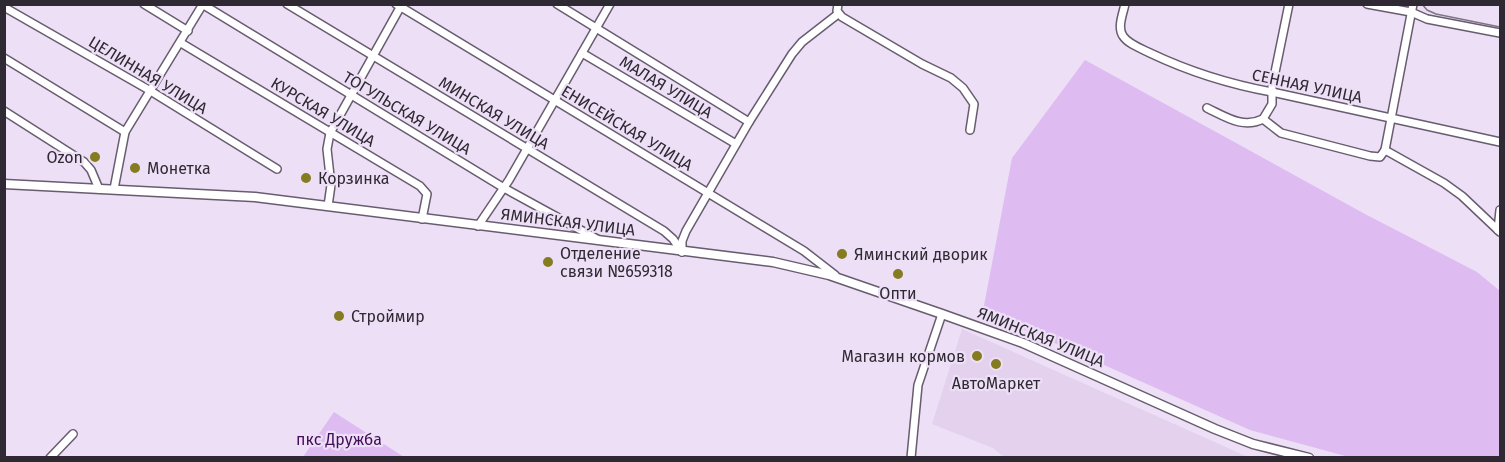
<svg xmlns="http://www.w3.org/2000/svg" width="1505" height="462" viewBox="0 0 1505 462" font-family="'Fira Sans',sans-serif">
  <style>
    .built { fill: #e3d1ee }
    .green { fill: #debcf2 }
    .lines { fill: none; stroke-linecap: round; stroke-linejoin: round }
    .minor-casing { stroke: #685c6f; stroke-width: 10 }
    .major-casing { stroke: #685c6f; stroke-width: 11 }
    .minor { stroke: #fff; stroke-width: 7 }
    .major { stroke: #fff; stroke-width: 8 }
    .tram { stroke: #7e7584; stroke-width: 1.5 }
    .poi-dot { fill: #857b21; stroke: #eddff6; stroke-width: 2 }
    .labels { text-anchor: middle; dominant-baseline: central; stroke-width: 4.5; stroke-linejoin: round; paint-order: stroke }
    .street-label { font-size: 16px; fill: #2e2932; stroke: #eddff6 }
    .poi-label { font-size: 16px; fill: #2e2932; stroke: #eddff6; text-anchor: start }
    .park-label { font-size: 16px; fill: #410c58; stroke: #eddff6 }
  </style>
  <rect width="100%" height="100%" fill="#eddff6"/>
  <path class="built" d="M962,329L1248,457H1004L993,448L932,424Z"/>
  <g class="green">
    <path d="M1085,60L1365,214L1477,272L1500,291V457H1349L1250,430L983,311L1012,158Z"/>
    <path d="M334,412L404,457H303Z"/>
  </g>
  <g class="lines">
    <defs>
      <g id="minor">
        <path d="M144,4L188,31"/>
        <path d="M202,4L504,188L597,239"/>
        <path d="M287,4L664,231L673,239L682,252"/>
        <path d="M396,4L804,251L835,275"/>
        <path d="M557,4L749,122"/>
        <path d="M838,4L837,11L842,17L922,64L951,78L963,88L974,104L970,130"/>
        <path d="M1125,4C1123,14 1117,27 1123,36C1128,44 1142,49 1150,53C1190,72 1228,84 1272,92L1500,142"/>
        <path d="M1367,4L1411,12L1427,19L1500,33"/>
        <path d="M4,7L149,90L277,169"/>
        <path d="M181,43L420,186L427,194L422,219"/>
        <path d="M582,53L736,144"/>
        <path d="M4,58L125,132"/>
        <path d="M1207,108C1226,117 1243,129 1263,119L1281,133L1370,156L1380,157L1385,150L1444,183L1462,196L1500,232"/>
        <path d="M4,111L84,162L91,170L99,189"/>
        <path d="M1263,119L1272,104V87L1289,4"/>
        <path d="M1385,150L1413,4"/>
        <path d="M114,189L125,132L203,4"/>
        <path d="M328,206L331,185L327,149L330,133L402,4"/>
        <path d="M478,226L509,180L610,4"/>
        <path d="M1498,230L1500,210"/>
        <path d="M682,252V241L686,231L749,122L792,54L802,42L838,14"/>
        <path d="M50,458L73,434"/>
        <path d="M911,458L918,385L942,314"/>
      </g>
      <path id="major" d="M4,184L255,197L773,262L829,275L942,314L1023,343L1215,429L1253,444L1309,458"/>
    </defs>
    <use href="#minor" class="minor-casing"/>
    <use href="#major" class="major-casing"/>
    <use href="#minor" class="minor"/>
    <use href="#major" class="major"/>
    <path class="tram" d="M1422,4L1427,10L1436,14L1500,27"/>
  </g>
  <g class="poi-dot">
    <circle cx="95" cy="157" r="6"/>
    <circle cx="135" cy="168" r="6"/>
    <circle cx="306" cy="178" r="6"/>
    <circle cx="842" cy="254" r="6"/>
    <circle cx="548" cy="262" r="6"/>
    <circle cx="898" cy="274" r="6"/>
    <circle cx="339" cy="316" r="6"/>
    <circle cx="977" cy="356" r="6"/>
    <circle cx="996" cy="364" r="6"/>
  </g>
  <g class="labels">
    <g class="street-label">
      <text transform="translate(148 75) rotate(31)">ЦЕЛИННАЯ УЛИЦА</text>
      <text transform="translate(1307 86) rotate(12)">СЕННАЯ УЛИЦА</text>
      <text transform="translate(666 87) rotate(31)">МАЛАЯ УЛИЦА</text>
      <text transform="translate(323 112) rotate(31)">КУРСКАЯ УЛИЦА</text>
      <text transform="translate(407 113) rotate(31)">ТОГУЛЬСКАЯ УЛИЦА</text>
      <text transform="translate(494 113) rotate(31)">МИНСКАЯ УЛИЦА</text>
      <text transform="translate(627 128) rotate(31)">ЕНИСЕЙСКАЯ УЛИЦА</text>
      <text transform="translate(568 222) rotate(7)">ЯМИНСКАЯ УЛИЦА</text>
      <text transform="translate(1041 337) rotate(22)">ЯМИНСКАЯ УЛИЦА</text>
    </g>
    <g class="poi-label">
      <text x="83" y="157" text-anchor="end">Ozon</text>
      <text x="147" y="168">Монетка</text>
      <text x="318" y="178">Корзинка</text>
      <text x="560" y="253">Отделение<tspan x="560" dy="18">связи №659318</tspan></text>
      <text x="854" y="254">Яминский дворик</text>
      <text x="898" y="293" text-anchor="middle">Опти</text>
      <text x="351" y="316">Строймир</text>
      <text x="965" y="356" text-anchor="end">Магазин кормов</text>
      <text x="996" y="383" text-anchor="middle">АвтоМаркет</text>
    </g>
    <g class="park-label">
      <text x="339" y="439">пкс Дружба</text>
    </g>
  </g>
  <rect width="1505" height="462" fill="none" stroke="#2e2932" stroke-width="12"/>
</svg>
